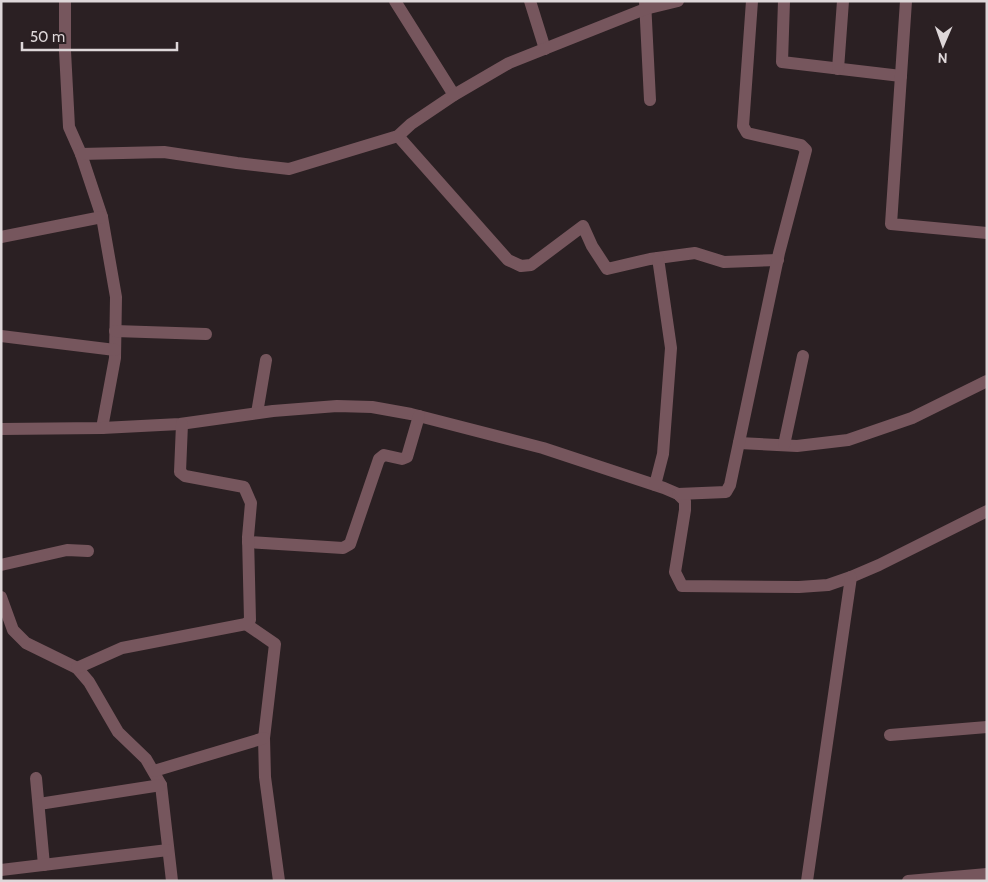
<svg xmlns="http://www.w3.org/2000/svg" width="988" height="882" viewBox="0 0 988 882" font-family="Cabin,sans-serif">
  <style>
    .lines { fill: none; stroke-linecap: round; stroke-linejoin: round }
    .street { stroke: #76565d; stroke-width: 12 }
  </style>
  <rect width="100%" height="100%" fill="#2b2023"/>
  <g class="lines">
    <g class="street">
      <path d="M65,1V51L69,127L81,154L102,217L116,297L115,358L102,428"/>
      <path d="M395,1L454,95"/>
      <path d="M530,1L545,49"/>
      <path d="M645,1L650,100"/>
      <path d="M784,1L782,62L901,76"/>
      <path d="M906,1L891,224L987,233"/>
      <path d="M838,69L843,1"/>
      <path d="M398,136L508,260L521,266L531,265L583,226L592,246L607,269L650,259L695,253L724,262L778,260"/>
      <path d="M81,154L164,152L237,163L289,169L398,136L411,124L454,95L509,63L645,9L678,1"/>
      <path d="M1,237L102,217"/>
      <path d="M115,331L206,334"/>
      <path d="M1,336L115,350"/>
      <path d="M257,413L266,360"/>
      <path d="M1,429L102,428L180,424L273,411L337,406L372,407L411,414L543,448L664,488L678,494L685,501V510L675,572L682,586L799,587L828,585L851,577L879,565L987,511"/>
      <path d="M739,443L797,446L848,440L912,418L987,381"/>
      <path d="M784,445L803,356"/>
      <path d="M655,485L663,454L671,348L658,258"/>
      <path d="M678,494L726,492L730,485L779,253L806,150L801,145L747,133L743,126L752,1"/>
      <path d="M248,542L343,548L350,544L379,459L384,455L402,459L407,457L419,416"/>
      <path d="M1,565L67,550L88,551"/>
      <path d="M1,597L13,630L26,643L77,668L89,682L118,732L146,759L161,785L172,881"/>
      <path d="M246,624L275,644L264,738L265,777L279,881"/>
      <path d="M77,668L122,648L246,624L250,620L248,537L251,503L244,487L185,476L180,472L182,424"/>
      <path d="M890,735L987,727"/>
      <path d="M154,771L264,738"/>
      <path d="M36,778L44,865"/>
      <path d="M39,804L161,785"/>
      <path d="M1,870L168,850"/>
      <path d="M807,881L851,577"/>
      <path d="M908,881L987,874"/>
    </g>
  </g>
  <rect width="988" height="882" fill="none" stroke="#ded7d9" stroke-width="5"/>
  <g transform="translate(943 45) rotate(182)" stroke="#2b2023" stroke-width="4" paint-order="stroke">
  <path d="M0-4L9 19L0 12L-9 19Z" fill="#ded7d9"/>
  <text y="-8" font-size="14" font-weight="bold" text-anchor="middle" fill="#ded7d9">N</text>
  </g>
  <path d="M22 42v8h155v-8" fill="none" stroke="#ded7d9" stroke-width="2.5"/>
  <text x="30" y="42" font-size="15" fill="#ded7d9" stroke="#2b2023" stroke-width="4" paint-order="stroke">50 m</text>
</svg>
